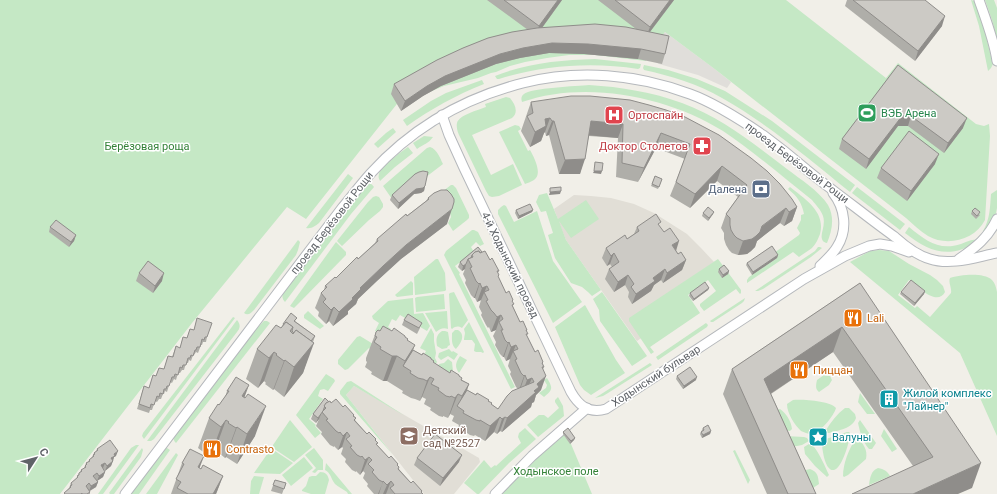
<svg xmlns="http://www.w3.org/2000/svg" width="997" height="494" viewBox="0 0 997 494" font-family="Roboto,sans-serif">
  <style>
    .industrial { fill: #e0deda }
    .education { fill: #e1ded6 }
    .green { fill: #c5e8c5 }
    .lines { fill: none; stroke-linecap: round; stroke-linejoin: round }
    .minor-casing { stroke: #b5b8bc; stroke-width: 11 }
    .minor { stroke: #fff; stroke-width: 9 }
    .wall { fill: #afaea9 }
    .shaded-wall { fill: #8f8d8a }
    .building { fill: #cccac5; stroke: #8f8d8a }
    .labels { text-anchor: middle; dominant-baseline: central; stroke-width: 3; stroke-linejoin: round; paint-order: stroke }
    .leisure-label { font-size: 11px; fill: #27864d; stroke: #fff; text-anchor: start }
    .health-label { font-size: 11px; fill: #be3a42; stroke: #fff; text-anchor: start }
    .park-label { font-size: 11px; fill: #348238; stroke: #fff }
    .street-label { font-size: 11px; fill: #5f6368; stroke: #fff }
    .service-label { font-size: 11px; fill: #4e5e75; stroke: #fff; text-anchor: end }
    .food-label { font-size: 11px; fill: #c56008; stroke: #fff; text-anchor: start }
    .culture-label { font-size: 11px; fill: #0d838f; stroke: #fff; text-anchor: start }
    .education-label { font-size: 11px; fill: #785e54; stroke: #fff; text-anchor: start }
  </style>
  <rect width="100%" height="100%" fill="#f1efe8"/>
  <path class="industrial" d="M665,32L716,70L731,82L727,88L698,75L659,64L647,57Z"/>
  <g class="education">
    <path d="M574,195L591,196L611,198L634,204L654,213L687,234L701,248L714,262L668,293L654,329L637,341L566,240L554,209Z"/>
    <path d="M354,386L479,458L480,462L454,494H424L346,395Z"/>
  </g>
  <g class="green">
    <path d="M0,0H786L886,78L898,63L976,124L984,126L989,124L990,136L985,220C975,240 947,247 928,236C920,231 913,224 906,218L716,70L665,32L647,57L646,61L595,55H569L547,58L525,62L510,66L496,72L491,73L478,78L444,86L427,93L404,95L306,219L287,207L192,323L60,494H0Z"/>
    <path d="M971,0L975,1L983,24L993,64L991,68L988,71L979,26Z"/>
    <path d="M985,0H994L997,8V39L992,20Z"/>
    <path d="M595,59L641,64L640,68L638,69C592,62 544,65 499,79H497L495,76C528,63 560,60 595,59Z"/>
    <path d="M644,65L668,70L697,79L725,91L772,121L855,185L850,192C809,159 768,124 722,98C698,84 671,76 644,70L643,68Z"/>
    <path d="M482,80L484,84C456,95 431,109 407,126L403,120L431,101L446,93Z"/>
    <path d="M589,85C621,87 652,92 682,103C721,117 754,144 787,169C800,179 819,191 828,205C835,218 832,231 827,243C824,242 823,242 822,239C820,234 826,225 823,216C821,210 816,205 812,200C783,177 754,152 723,131C667,96 585,80 522,102C521,99 521,96 524,94C530,88 578,86 589,85Z"/>
    <path d="M506,97L510,98C515,104 519,112 512,118L472,135L491,175L513,164L522,185L499,196L492,197L489,196L486,191L460,137C458,133 456,128 457,123C459,115 478,110 486,107L485,104Z"/>
    <path d="M515,125L519,126L521,129L518,131L528,151L530,150C534,157 543,174 534,180C531,182 527,183 525,184L499,132Z"/>
    <path d="M393,128L396,132L378,148L374,144L386,133Z"/>
    <path d="M424,136L433,137C428,144 424,144 417,149L413,143Z"/>
    <path d="M408,147L413,153L395,167L380,181C379,178 378,178 379,174C380,167 401,152 408,147Z"/>
    <path d="M430,147C437,149 440,158 443,164L426,177L392,199L383,186L427,148Z"/>
    <path d="M348,174L353,178L319,223C315,226 312,229 306,228Z"/>
    <path d="M367,184C371,183 372,184 374,187L351,214L285,302C282,299 282,296 283,292L345,210Z"/>
    <path d="M451,185H453L456,188L469,215V218L467,220L453,231L448,223L451,217L450,213L403,222Z"/>
    <path d="M790,187C805,199 826,212 820,234C818,239 816,244 812,248C808,251 803,254 799,257L793,252L747,283V280L749,277L777,258L774,253L799,235L800,233L797,228L801,220V215L804,214C802,203 797,196 788,189Z"/>
    <path d="M857,187L905,224L900,230L852,193Z"/>
    <path d="M997,190V208L995,218L984,234L983,231C990,219 990,207 991,194Z"/>
    <path d="M547,193L558,219L586,200L599,219L571,238L559,221L566,240L601,290L592,296L588,292L582,287L571,283L555,258L548,235L553,233L546,211L541,212L536,202L539,195Z"/>
    <path d="M376,196L379,197L383,204V207L380,211L369,220L342,246L337,241L368,202L373,197Z"/>
    <path d="M504,205L506,206L514,222L537,211L553,261L582,302L553,323L498,214V210L501,207Z"/>
    <path d="M909,227C926,241 939,251 961,244C967,242 971,239 976,240L978,241C950,260 929,252 905,233Z"/>
    <path d="M472,230H474L478,232L484,244L480,246L476,242L471,247L474,252L455,266L460,273L459,274L515,387L511,389L444,255L446,251Z"/>
    <path d="M298,240L300,242L298,250L296,255L254,310C251,313 248,316 244,313Z"/>
    <path d="M336,242L346,252V255L299,303L294,308L290,306Z"/>
    <path d="M818,247H820L822,248L811,257L763,289L758,291H755L815,251Z"/>
    <path d="M879,250L889,251L909,264L930,275L937,280L943,286L945,292C937,307 917,286 909,280L898,295L915,308L917,306L930,317L951,293C952,288 948,283 950,278C960,275 983,272 992,280C995,283 996,287 997,292V436L960,353L850,262L870,251Z"/>
    <path d="M436,259H438L445,273L446,290L445,291L415,295L414,277Z"/>
    <path d="M718,259L741,290V293L740,294L736,289L704,311L700,306V304L716,291L708,280L688,295L700,313L650,347L654,352L651,354L629,321V318Z"/>
    <path d="M411,281L413,283V295L397,297L395,295Z"/>
    <path d="M454,292L468,320L462,328C458,326 456,326 452,329L451,328L449,294L450,293Z"/>
    <path d="M602,292L647,356L632,366L600,321L599,310L593,299Z"/>
    <path d="M444,294L445,309L416,312L415,298L417,297Z"/>
    <path d="M413,298L414,314L423,313L430,326L427,331L400,315L396,321L392,319L388,327L391,329L386,336L385,337L375,331L379,323L373,319L372,316L388,301Z"/>
    <path d="M745,298L744,301L742,303L713,322H711L710,321Z"/>
    <path d="M585,305L616,360L625,373L591,395L584,390L580,385L555,327Z"/>
    <path d="M308,311L324,326L320,329L304,318V315Z"/>
    <path d="M447,311L448,329C443,327 440,329 436,332L425,313Z"/>
    <path d="M233,317L235,318L144,439L142,436L143,433Z"/>
    <path d="M237,320C241,325 240,328 237,332L154,439L151,441H147Z"/>
    <path d="M264,321H267L270,323L176,443C173,440 173,438 174,434L255,330Z"/>
    <path d="M469,322L484,352L483,353L481,352H476L474,351L475,344L472,340H464V339L465,333L464,329Z"/>
    <path d="M706,323L708,325L707,327L658,360L656,357Z"/>
    <path d="M431,328L434,334V341L436,353L435,358L437,362L434,366L422,358L426,351L420,348Z"/>
    <path d="M455,330H458C466,335 461,343 456,349C451,345 452,339 452,333Z"/>
    <path d="M442,331H445L448,332L450,345L448,346L447,348L442,349L437,346C436,339 436,335 442,331Z"/>
    <path d="M360,336L383,350L372,351L369,348L348,369L345,370L338,364V360L357,337Z"/>
    <path d="M449,349L452,352L453,351L458,354L454,360L448,356L441,360L438,357L439,353Z"/>
    <path d="M460,356L467,360L459,373C454,366 456,362 460,356Z"/>
    <path d="M448,359L452,362L453,371L455,374L454,377L437,367L439,364L444,363Z"/>
    <path d="M650,363L652,365L608,393L603,396L595,398Z"/>
    <path d="M326,374L334,379L335,381L328,391L324,389L320,390L318,396L323,399L309,419L316,425L315,426L321,433L315,438L296,415Z"/>
    <path d="M824,375L830,376L832,380L829,385L819,392C815,389 816,385 817,380Z"/>
    <path d="M547,378C553,388 553,390 544,397L539,393L546,388L547,385L544,380Z"/>
    <path d="M351,381L405,416L354,386L346,395L393,455L340,394V391L347,382Z"/>
    <path d="M860,393L875,414H867L858,402Z"/>
    <path d="M558,397L563,406L564,416L538,437L527,425L539,415H544L548,418L559,408L555,402V400Z"/>
    <path d="M793,400C802,399 831,401 836,408C834,416 819,434 811,434C808,434 804,432 801,431C795,425 787,414 787,404Z"/>
    <path d="M845,408H849L855,414L856,418C852,429 839,430 829,433H826V430C831,422 837,414 845,408Z"/>
    <path d="M780,409C786,413 791,421 792,429L790,431L785,430L774,411Z"/>
    <path d="M290,420L312,447L294,462L273,448V445Z"/>
    <path d="M860,420L876,443L872,449H869C862,441 860,432 858,423Z"/>
    <path d="M525,428L536,439L509,463L479,494H477L464,483L484,460L491,468L495,465L496,466L521,443L518,437L519,433Z"/>
    <path d="M884,429L897,449L892,452L881,436Z"/>
    <path d="M847,432H849L850,433C850,441 842,468 834,470C825,472 822,449 822,443L826,439Z"/>
    <path d="M563,434L571,444L592,494H499L534,459Z"/>
    <path d="M785,436L804,437L807,438L809,441L802,445L792,447Z"/>
    <path d="M856,438C863,442 868,450 866,459L848,475L844,477L843,476C843,463 849,449 856,438Z"/>
    <path d="M809,444C810,444 811,444 812,445C817,448 827,470 829,475L827,477L815,466L805,454L804,447Z"/>
    <path d="M136,445H139L103,494H98L131,448Z"/>
    <path d="M142,448L143,450L141,457L114,494H110L109,493Z"/>
    <path d="M164,448H167L170,450L139,494H130Z"/>
    <path d="M314,448L323,460V470H318L315,473L312,472L316,468L305,455Z"/>
    <path d="M272,449L293,463L280,474L254,473L270,450Z"/>
    <path d="M735,450L750,480L748,484L733,451Z"/>
    <path d="M176,453L178,455L157,494H146Z"/>
    <path d="M304,457L313,468L291,486L282,475Z"/>
    <path d="M326,463L352,494H348L347,492C343,489 338,487 335,484C331,479 331,473 325,470Z"/>
    <path d="M878,468C884,469 887,471 890,476L869,485C870,477 871,471 878,468Z"/>
    <path d="M810,469C818,472 818,476 819,484L813,488L802,471Z"/>
    <path d="M320,472C326,472 328,475 329,480L325,494H311L302,491V490L306,486L309,477L312,476H316Z"/>
    <path d="M254,476L264,477L259,494H250L251,481Z"/>
  </g>
  <g class="lines">
    <defs>
      <g id="minor">
        <path d="M979,0C986,20 994,40 997,61"/>
        <path d="M442,115L449,135L464,168L571,392C579,406 589,414 606,409L804,279L845,256L869,246L880,244L892,246L909,252"/>
        <path d="M959,259C976,247 988,238 997,219"/>
        <path d="M820,266C826,260 833,254 837,247C848,230 845,208 833,193"/>
        <path d="M125,494L342,208C352,196 361,184 371,173C412,128 464,98 523,83C578,69 637,74 690,94C715,103 741,120 763,135C778,146 793,158 807,170C823,183 839,195 855,207C868,217 881,227 895,237C905,246 916,255 930,259C951,266 976,257 997,253"/>
        <path d="M495,494L532,456L587,408"/>
      </g>
    </defs>
    <use href="#minor" class="minor-casing"/>
    <use href="#minor" class="minor"/>
  </g>
  <g class="wall">
    <path d="M487,0H562L542,28L636,29L598,0H674L650,32L665,54L662,64L638,59L584,54L549,53L520,58L496,64L441,86L423,96L401,111L391,94L394,84L528,30Z"/>
    <path d="M847,0H925L942,26L915,61L845,6Z"/>
    <path d="M898,65L963,128L944,153L908,126H898L866,169L839,149L842,139Z"/>
    <path d="M630,100L797,207L792,221L784,226L780,223L757,241L755,247L751,251L747,254L738,255L732,253L729,250L726,245L724,239V233L721,228L726,214L738,197L717,181L690,208L670,196L685,159L656,148L638,182L616,177L618,138L589,136L580,174H559L549,135L546,136L545,132L544,133L541,141L530,147L521,131L531,102Z"/>
    <path d="M935,164L907,201L877,178L881,168Z"/>
    <path d="M655,176L662,179L658,189L651,186Z"/>
    <path d="M425,186L424,191L421,193L414,194L398,209L390,200L392,195Z"/>
    <path d="M428,198L447,224L401,259L378,280L358,299L356,304L348,311V314L333,326L329,321L326,324L318,316L319,312L315,308L321,293L324,290L325,286L336,278L358,259L375,243L377,239L426,201Z"/>
    <path d="M516,210H533L532,212L518,219L515,213Z"/>
    <path d="M972,211L980,215L976,219L971,214Z"/>
    <path d="M703,213L713,214L708,221L702,216Z"/>
    <path d="M659,226L678,254L686,260L682,270L663,283L661,280L654,285L651,291L632,304L628,297L629,292L625,285L614,292L605,279L609,269L612,267L610,264L607,266L602,258L606,248L627,239L634,234L637,227Z"/>
    <path d="M50,227L76,235L74,241L69,247L49,232Z"/>
    <path d="M478,247L481,253L490,260L499,271L498,272V277L506,293L512,302L513,307L520,322L527,330V336L535,352L543,362V364L544,367L543,369L541,390L536,395L534,402L532,403L531,407L502,432L500,431L497,434L494,432L485,441L475,435L474,436L470,435L458,427L459,425L452,421L454,416L450,414L448,418L443,416V417L439,416L430,410L431,408L424,404L426,399L422,397L420,401L415,399L411,398L402,393L403,391L387,381H383L371,374L372,372L365,367L367,362L366,361V358L376,332L380,331L405,337L413,350L422,355L431,359L434,363L450,373L459,376L462,380L469,384L467,390L476,395L488,401L491,404L498,409L518,389L516,387L510,374L511,372L508,366L510,359L506,361L504,357H503L500,354L495,345L496,342L493,336L496,330L491,332L489,327L488,328L486,325L481,315L482,313L479,307L481,300L477,302L475,298H474L471,295L465,283L466,280L463,274L465,269L462,271L458,267L460,262Z"/>
    <path d="M778,255L777,258L752,275L746,265L747,263Z"/>
    <path d="M719,269L729,271L728,274L722,278L718,272Z"/>
    <path d="M139,273L162,281L153,293L136,281Z"/>
    <path d="M860,283L972,488L913,466L833,352L771,394L816,494H767L723,394L732,369Z"/>
    <path d="M709,288L708,290L693,301L689,296L690,293Z"/>
    <path d="M925,291L924,294L914,306L900,294L901,292Z"/>
    <path d="M197,318L207,337L206,342H203L202,345H201L198,353L196,352L194,355H193L191,361L189,360L188,363H186L184,370H182L180,373H178L176,380L174,379L172,383L170,382L167,392L165,391L164,394H163L161,399H159L157,402L155,401L152,410H150L149,413L137,409L144,386L149,388L153,375L156,376L159,368L164,369L168,356L172,357L176,346L180,348L183,337L187,338L190,329L194,330Z"/>
    <path d="M297,318L295,321L315,336L303,373L284,397L274,389L273,390L265,384L266,383L264,381L258,388L246,379L257,349L281,328L283,324Z"/>
    <path d="M404,320L420,328L417,334L402,325Z"/>
    <path d="M677,376L696,380L683,389L676,379Z"/>
    <path d="M227,391L244,397L255,436L237,464L226,457L225,458L218,452V451L215,450L210,457L198,448L209,418L219,405L225,397Z"/>
    <path d="M325,398L331,403L343,407L354,416L356,418L355,420L367,434L375,440L377,445L389,458L398,464L397,465L399,467V469L411,483L423,494H374L367,486L368,484L363,478L365,473L363,471L360,475L356,471V472L352,470L345,462L346,459L341,454L343,448L342,447L338,450L334,446V447L330,445L321,434L322,432L316,426L319,419L316,423L311,419L313,414Z"/>
    <path d="M703,428L711,431L710,434L702,438L700,434Z"/>
    <path d="M563,432L575,438L574,440L570,444L563,434Z"/>
    <path d="M97,449L116,456L114,457L111,466L105,471L103,468L105,472L103,477L97,481L98,482L96,487L90,491V494H64L69,488L71,483L76,479L79,473L80,472L81,470L84,468L86,463L88,462L89,460L92,457L94,453L96,451Z"/>
    <path d="M417,458L459,462L440,486L414,465Z"/>
    <path d="M182,463L223,476L216,494H171Z"/>
    <path d="M275,480L286,483L282,494L271,491Z"/>
  </g>
  <g class="shaded-wall">
    <path d="M558,0H562L536,36L539,26Z"/>
    <path d="M670,0H674L646,37L650,27Z"/>
    <path d="M945,16L942,26L915,61L918,51Z"/>
    <path d="M552,43L588,44L641,49L638,59L584,54L549,53L520,58L496,64L441,86L423,96L401,111L405,101L427,86L445,76L500,54L523,48Z"/>
    <path d="M902,116H911L908,126H898L866,169L869,159Z"/>
    <path d="M550,118L545,132L544,133L541,141L530,147L535,132L545,119Z"/>
    <path d="M967,118L963,128L944,153L948,143Z"/>
    <path d="M552,121H554L549,135L546,136Z"/>
    <path d="M591,121L623,124L618,138L586,135Z"/>
    <path d="M661,133L656,148L638,182L644,168Z"/>
    <path d="M939,154L935,164L907,201L911,191Z"/>
    <path d="M585,159L580,174H559L565,160Z"/>
    <path d="M722,166L717,181L690,208L695,194Z"/>
    <path d="M594,171H602L601,174L593,173Z"/>
    <path d="M425,186L424,191L421,193L414,194L398,209L399,203L416,189Z"/>
    <path d="M561,191L560,194L549,195L550,192Z"/>
    <path d="M797,207L792,221L784,226L789,212Z"/>
    <path d="M786,208L780,223L757,241L755,247L751,251L747,254L738,255L743,241Z"/>
    <path d="M452,209L447,224L401,259L378,280L358,299L356,304L348,311V314L333,326L339,312L352,298L360,288L383,266L406,245Z"/>
    <path d="M533,210L532,212L518,219L519,216Z"/>
    <path d="M714,212L713,214L708,221L709,218Z"/>
    <path d="M76,235L74,241L69,247L71,242Z"/>
    <path d="M679,241L676,251L672,245Z"/>
    <path d="M614,253L610,264L607,266L611,256Z"/>
    <path d="M778,255L777,258L752,275L753,272Z"/>
    <path d="M686,260L682,270L663,283L667,273Z"/>
    <path d="M466,264L465,269L462,271L463,266Z"/>
    <path d="M665,269L661,280L654,285L651,291L632,304L636,294L653,278Z"/>
    <path d="M729,271L728,274L722,278L723,275Z"/>
    <path d="M164,273L162,281L153,293L155,286Z"/>
    <path d="M628,275L625,285L614,292L618,282Z"/>
    <path d="M480,283L475,298H474L479,284Z"/>
    <path d="M487,286L481,300L477,302L482,288Z"/>
    <path d="M709,288L708,290L693,301L694,299Z"/>
    <path d="M925,291L924,294L914,306L915,303Z"/>
    <path d="M334,307L329,321L326,324L331,310Z"/>
    <path d="M501,315L496,330L491,332L497,317Z"/>
    <path d="M842,327L833,352L755,404L764,379Z"/>
    <path d="M509,342L504,357H503L508,343Z"/>
    <path d="M314,343L303,373L284,397L294,367Z"/>
    <path d="M415,345L406,368L403,366L405,361Z"/>
    <path d="M516,345L510,359L506,361L511,347Z"/>
    <path d="M274,352L264,381L258,388L269,358Z"/>
    <path d="M392,356H397L387,381H383Z"/>
    <path d="M285,360L274,389L273,390L284,361Z"/>
    <path d="M525,375L520,390H519L524,376Z"/>
    <path d="M546,376L541,390L536,395L534,402L532,403L531,407L502,432L507,418L537,384Z"/>
    <path d="M430,377L422,397L420,401L427,381Z"/>
    <path d="M697,377L696,380L683,389L684,386Z"/>
    <path d="M532,378L526,392L522,394L527,380Z"/>
    <path d="M469,384L462,404L458,407L462,396Z"/>
    <path d="M249,385L238,415L231,425L242,396Z"/>
    <path d="M458,394L450,414L448,418L455,398Z"/>
    <path d="M266,406L255,436L237,464L247,434Z"/>
    <path d="M321,414L319,419L316,423L318,418Z"/>
    <path d="M500,417L494,432L485,441L490,426Z"/>
    <path d="M505,417L500,431L497,434L502,419Z"/>
    <path d="M226,420L215,450L210,457L221,427Z"/>
    <path d="M237,427L226,457L225,458L236,428Z"/>
    <path d="M711,431L710,434L702,438L703,435Z"/>
    <path d="M347,432L342,447L338,450L343,436Z"/>
    <path d="M575,438L574,440L570,444L571,441Z"/>
    <path d="M118,451L116,456L114,457L113,461L109,463L111,458L114,454Z"/>
    <path d="M462,455L459,462L440,486L443,478Z"/>
    <path d="M204,456L193,486L198,467Z"/>
    <path d="M369,457L363,471L360,475L365,460Z"/>
    <path d="M113,461L111,466L105,471L107,466Z"/>
    <path d="M105,463L103,468L99,471L101,465Z"/>
    <path d="M981,463L972,488L958,494H913Z"/>
    <path d="M105,472L103,477L97,481L99,476Z"/>
    <path d="M223,476L216,494H213Z"/>
    <path d="M383,481L379,494H378L383,482Z"/>
    <path d="M391,481L386,494H383L387,485Z"/>
    <path d="M98,482L96,487L89,491L91,486Z"/>
  </g>
  <g class="building">
    <path d="M504,0H558L539,26Z"/>
    <path d="M615,0H670L650,27Z"/>
    <path d="M853,0H925L945,16L918,51Z"/>
    <path d="M595,24L626,27L669,36L665,54L641,49L588,44L552,43L523,48L500,54L445,76L427,86L405,101L394,84L437,60L463,48L488,38L512,32L537,28Z"/>
    <path d="M898,65L967,118L948,143L911,116H902L869,159L842,139Z"/>
    <path d="M571,96H590L630,100L649,105L666,110L685,117L719,135L751,158L767,171L780,184L792,199L797,207L789,212L786,208L762,226L760,232L756,236L752,239L743,241L737,238L734,235L731,230L730,225V218L726,214L747,185L722,166L695,194L676,182L690,144L661,133L644,168L622,163L623,124L591,121L585,159L565,160L554,121H552L550,118L545,119L546,126L535,132L527,116L533,113L531,102Z"/>
    <path d="M909,131L939,154L911,191L881,168Z"/>
    <path d="M595,162L603,163L602,171H594Z"/>
    <path d="M423,171L428,172L425,186L423,188L416,189L399,203L392,195L415,174L419,172Z"/>
    <path d="M655,176L662,179L659,187L652,184Z"/>
    <path d="M561,187V191L550,192V188Z"/>
    <path d="M441,190H447L451,194L454,199V202L452,209L406,245L383,266L360,288L361,289L352,298L353,299L339,312L334,307L331,310L323,302L326,299L321,293L327,287L325,286L335,277L336,278L357,257L358,259L378,241L377,239L406,214L407,216L429,199L428,198L434,193Z"/>
    <path d="M530,204L533,210L519,216L516,210Z"/>
    <path d="M708,207L714,212L709,218L703,213Z"/>
    <path d="M975,208L980,212L977,216L972,211Z"/>
    <path d="M656,214L661,222L658,224L664,232L670,228L679,241L672,245L678,254L681,252L686,260L667,273L665,269L653,278L655,281L636,294L631,287L634,284L628,275L618,282L609,269L619,262L614,253L611,256L606,248L625,235L627,239L639,231L637,227Z"/>
    <path d="M56,220L76,235L71,242L50,227Z"/>
    <path d="M772,246L778,255L753,272L747,263Z"/>
    <path d="M478,247L482,252L480,253L479,251L475,252L472,255L471,258L468,259L466,264L463,266L460,262Z"/>
    <path d="M479,251L480,253L485,251L490,260L492,258L499,271H497L499,275L498,276L506,293L509,291L513,300L512,301L514,304L512,305L520,322L523,321L527,330H526L528,334H526L535,352L538,350L543,362L542,363L544,367H542L546,376L537,384L539,387L534,391L536,392L507,418L505,417L502,419L500,417L490,426L480,420V421L476,420L463,413L464,411L457,406L467,390L476,395L477,393L489,400L488,401L492,403L491,404L498,409L507,396L512,391L534,382L532,378L527,380L525,375L524,376L521,373L515,360L517,359L513,351L518,349L516,345L511,347L509,342L508,343L505,340L501,330H503L499,322L503,319L501,315L497,317L494,313L491,310L486,301L488,300L484,292L489,290L487,286L482,288L480,283L479,284L476,281L470,268L472,267L468,259L473,257L472,255L475,252Z"/>
    <path d="M148,261L164,273L155,286L139,273Z"/>
    <path d="M724,265L729,271L723,275L719,269Z"/>
    <path d="M911,280L925,291L915,303L901,292Z"/>
    <path d="M705,282L709,288L694,299L690,293Z"/>
    <path d="M860,283L981,463L913,494H852L933,457L842,327L764,379L816,494H788L732,369Z"/>
    <path d="M291,313L297,318L294,321L315,336L311,341L296,330L294,333L292,331L293,327L286,322L284,325L283,324Z"/>
    <path d="M408,314L422,323L419,328L404,320Z"/>
    <path d="M197,318L212,323L207,337H205L204,340L202,339L200,347H197L196,350H195L193,356L191,355L190,358H188L186,365H183L182,368L180,367L178,375L175,374L174,377H172L169,386H167L166,389H164L163,394L160,393L159,397L157,396L154,405L151,404L150,408L139,404L144,386L149,388L153,375L156,376L159,368L164,369L168,356L173,357L176,346L180,348L183,337L187,338L190,329L194,330Z"/>
    <path d="M286,322L293,327L290,331L293,334L296,330L314,343L294,367L285,360L284,361L276,355L277,354L274,352L269,358L257,349L276,325L281,328Z"/>
    <path d="M383,326L392,331L394,328L405,336V337L408,339L407,340L415,345L405,361L397,356H392L380,349L381,347L374,342L377,337L375,336L376,332L378,330L380,331Z"/>
    <path d="M413,350L422,355L423,353L431,358V359L434,361L433,362L450,373L451,370L459,375V376L462,378L461,380L469,384L462,396L458,394L455,398L451,396L450,397L446,396L438,390L439,388L431,384L434,379L430,377L427,381L423,379H422L418,378L410,373L411,371L403,366Z"/>
    <path d="M690,367L697,377L684,386L677,376Z"/>
    <path d="M236,377L249,385L242,396L245,398L248,394L266,406L247,434L237,427L236,428L228,423L229,422L226,420L221,427L209,418L218,404L219,405L229,391H227Z"/>
    <path d="M325,398L329,402L326,403L323,411L318,418L313,414Z"/>
    <path d="M336,399L343,407L345,405L354,415L353,416L356,418L354,420L367,434L369,432L376,439L375,440L378,443L376,444L389,458L391,456L398,464L397,465L399,467L398,469L411,483L413,481L422,491L421,492L423,494H395L390,488L394,485L391,481L387,485L383,481V482L379,480L372,472L374,470L368,464L372,460L369,457L365,460L362,456L361,457L357,455L350,447L352,446L346,439L350,436L347,432L343,436L340,432L339,433L336,431L326,420L328,419L322,412L326,408L324,406L326,403L330,401L331,403Z"/>
    <path d="M708,425L711,431L703,435L701,432L704,430L703,428Z"/>
    <path d="M568,428L575,438L571,441L563,432Z"/>
    <path d="M435,434L462,455L443,478L417,458Z"/>
    <path d="M110,440L118,451L114,454L115,456L111,458L113,461L107,466L105,463L101,465L105,472L99,476L97,473L93,476L98,482L91,486L89,483L86,486L90,492L87,494H82V493L81,494H65L64,493L71,487L70,486L72,485L71,483L78,477L77,476L79,475V473L82,471L81,470L86,467L85,466L87,464L86,463L90,461L89,460L94,456L93,455L95,454L94,453L98,450L97,449Z"/>
    <path d="M190,449L204,456L198,467L201,469L203,465L223,476L213,494H188L177,488L181,482L176,479L184,464L182,463Z"/>
    <path d="M275,480L286,483L284,489L273,485Z"/>
  </g>
  <defs>
    <symbol id="stadium-square" viewBox="-11 -11 22 22"><rect x="-9" y="-9" width="18" height="18" rx="4" fill="#2e9e5b" stroke="#fff"/><path d="M0-5a6.5 5 0 1 0 0 10a6.5 5 0 1 0 0-10ZM-3.5-1.8h7v3.6h-7Z" fill="#fff"/></symbol>
    <symbol id="hospital-square" viewBox="-11 -11 22 22"><rect x="-9" y="-9" width="18" height="18" rx="4" fill="#e0444e" stroke="#fff"/><path d="M-5-5h3v3.5h4V-5h3V5h-3V1.5h-4V5h-3Z" fill="#fff"/></symbol>
    <symbol id="pharmacy-square" viewBox="-11 -11 22 22"><rect x="-9" y="-9" width="18" height="18" rx="4" fill="#e0444e" stroke="#fff"/><path d="M-2-6h4v4h4v4h-4v4h-4v-4h-4v-4h4Z" fill="#fff"/></symbol>
    <symbol id="bank-square" viewBox="-11 -11 22 22"><rect x="-9" y="-9" width="18" height="18" rx="4" fill="#5c6f8a" stroke="#fff"/><path d="M-6-4H6V4H-6ZM0-2.3a2.3 2.3 0 1 0 0 4.6a2.3 2.3 0 1 0 0-4.6Z" fill="#fff"/></symbol>
    <symbol id="restaurant-square" viewBox="-11 -11 22 22"><rect x="-9" y="-9" width="18" height="18" rx="4" fill="#e8710a" stroke="#fff"/><path d="M-5-6h1v4h1v-4h1v4h1v-4h1v5L-1.5 .5V6h-2V.5L-5-1ZM5-6V6H3V1.5H1.5Q1.5-4 5-6Z" fill="#fff"/></symbol>
    <symbol id="building-square" viewBox="-11 -11 22 22"><rect x="-9" y="-9" width="18" height="18" rx="4" fill="#0f9aa8" stroke="#fff"/><path d="M-4-6H4V6H1V3H-1V6H-4ZM-2.5-4.3h1.7v1.8h-1.7ZM.8-4.3h1.7v1.8H.8ZM-2.5-1h1.7V.8h-1.7ZM.8-1h1.7V.8H.8Z" fill="#fff"/></symbol>
    <symbol id="school-square" viewBox="-11 -11 22 22"><rect x="-9" y="-9" width="18" height="18" rx="4" fill="#8d6e63" stroke="#fff"/><path d="M0-5L7-2L0 1L-7-2ZM-4 1L0 2.5L4 1V4Q0 6-4 4Z" fill="#fff"/></symbol>
    <symbol id="sight-square" viewBox="-11 -11 22 22"><rect x="-9" y="-9" width="18" height="18" rx="4" fill="#0f9aa8" stroke="#fff"/><path d="M0-6L1.8-2.2L6-1.7L2.9 1.2L3.7 5.4L0 3.3L-3.7 5.4L-2.9 1.2L-6-1.7L-1.8-2.2Z" fill="#fff"/></symbol>
  </defs>
  <g fill-rule="evenodd">
    <use href="#stadium-square" x="856" y="102" width="22" height="22"/>
    <use href="#hospital-square" x="603" y="104" width="22" height="22"/>
    <use href="#pharmacy-square" x="691" y="135" width="22" height="22"/>
    <use href="#bank-square" x="750" y="178" width="22" height="22"/>
    <use href="#restaurant-square" x="842" y="307" width="22" height="22"/>
    <use href="#restaurant-square" x="788" y="359" width="22" height="22"/>
    <use href="#building-square" x="878" y="388" width="22" height="22"/>
    <use href="#school-square" x="398" y="425" width="22" height="22"/>
    <use href="#sight-square" x="807" y="426" width="22" height="22"/>
    <use href="#restaurant-square" x="201" y="438" width="22" height="22"/>
  </g>
  <g class="labels">
    <g class="leisure-label">
      <text x="881" y="113">ВЭБ Арена</text>
    </g>
    <g class="health-label">
      <text x="628" y="115">Ортоспайн</text>
      <text x="688" y="146" text-anchor="end">Доктор Столетов</text>
    </g>
    <g class="park-label">
      <text x="147" y="146">Берёзовая роща</text>
      <text x="556" y="471">Ходынское поле</text>
    </g>
    <g class="street-label">
      <text transform="translate(797 163) rotate(37)">проезд Берёзовой Рощи</text>
      <text transform="translate(332 223) rotate(-52)">проезд Берёзовой Рощи</text>
      <text transform="translate(510 265) rotate(64)">4-й Ходынский проезд</text>
      <text transform="translate(656 376) rotate(-33)">Ходынский бульвар</text>
    </g>
    <g class="service-label">
      <text x="747" y="189">Далена</text>
    </g>
    <g class="food-label">
      <text x="867" y="318">Lali</text>
      <text x="813" y="370">Пиццан</text>
      <text x="226" y="449">Contrasto</text>
    </g>
    <g class="culture-label">
      <text x="903" y="393">Жилой комплекс<tspan x="903" dy="13">"Лайнер"</tspan></text>
      <text x="832" y="437">Валуны</text>
    </g>
    <g class="education-label">
      <text x="423" y="430">Детский<tspan x="423" dy="13">сад №2527</tspan></text>
    </g>
  </g>
  <g transform="translate(36 458) rotate(54)" stroke="#ffffff" stroke-width="3" paint-order="stroke">
  <path d="M0-3L7 15L0 10L-7 15Z" fill="#5f6368"/>
  <text y="-6" font-size="11" font-weight="bold" text-anchor="middle" fill="#5f6368">С</text>
  </g>
</svg>
